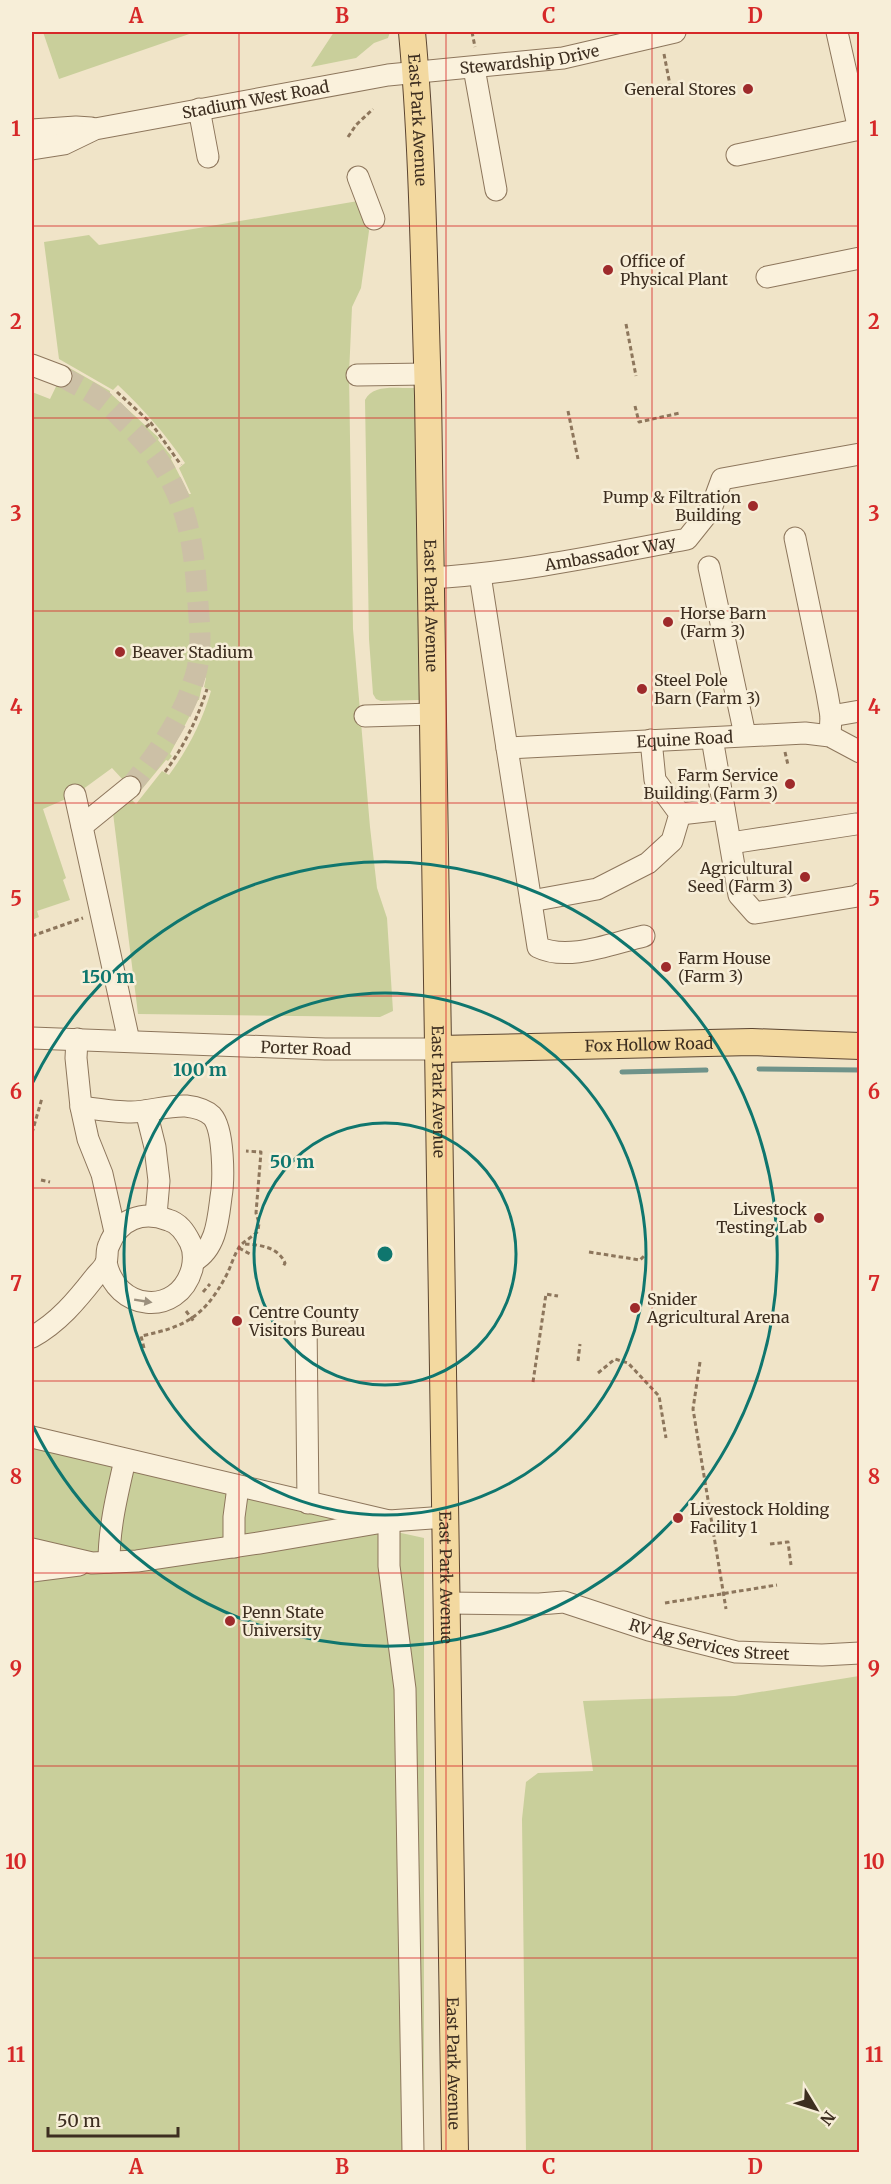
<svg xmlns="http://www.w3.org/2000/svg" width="891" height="2184" viewBox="0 0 891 2184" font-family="Merriweather,serif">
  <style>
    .green { fill: #c9cf9b }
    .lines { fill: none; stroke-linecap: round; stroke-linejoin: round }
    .stream { stroke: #6f938a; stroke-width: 5 }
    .minor-tunnel { stroke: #ccc0a6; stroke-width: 21; stroke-dasharray: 21 10; stroke-linecap: butt }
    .minor-casing { stroke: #8d765c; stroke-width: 23 }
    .major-casing { stroke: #5b4430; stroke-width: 28 }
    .path { stroke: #8d765c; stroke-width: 3; stroke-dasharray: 4.5 3; stroke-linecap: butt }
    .minor { stroke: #faf1dc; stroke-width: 21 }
    .major { stroke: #f3d9a0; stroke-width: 26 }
    .oneway { fill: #9c907e }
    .grid { fill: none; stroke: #d62828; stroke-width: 1.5; stroke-opacity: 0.55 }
    .ring { fill: none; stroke: #0f766e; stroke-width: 3 }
    .poi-dot { fill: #9e2a2b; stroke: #f7eed8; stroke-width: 2 }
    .labels { text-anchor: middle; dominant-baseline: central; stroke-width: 5; stroke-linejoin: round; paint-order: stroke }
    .street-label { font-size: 16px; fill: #3d2e20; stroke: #f7eed8 }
    .poi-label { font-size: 16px; fill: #3d2e20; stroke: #f7eed8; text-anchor: start }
    .centre { fill: #0f766e; stroke: #f7eed8; stroke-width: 3 }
    .ring-label { font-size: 18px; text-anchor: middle; font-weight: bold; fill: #0f766e; stroke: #f7eed8; stroke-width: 5; stroke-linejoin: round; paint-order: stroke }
    .neatline { fill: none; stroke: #d62828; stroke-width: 2 }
    .grid-label { font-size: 20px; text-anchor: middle; font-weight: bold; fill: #d62828 }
  </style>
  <rect width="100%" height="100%" fill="#f0e4c8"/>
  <g class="green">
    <path d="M43,32H195L59,79Z"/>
    <path d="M334,32H390L388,38L374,43L356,58L311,67Z"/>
    <path d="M358,201L364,208L369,231L361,288L352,307L349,374L353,629L370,827L377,888L387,918L393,1011L380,1017L138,1014L113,813L132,800L136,804L162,771L169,775C188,749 202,722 211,691L204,687L206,678L204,677L199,700H198L170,754L172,756L168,761L166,760L137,795L112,768L75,795L43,809L66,878L63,880L70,900L37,911L39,917L32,920V392L50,399L66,366L110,391V393L159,438L158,440L172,457L171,459L189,494H191L179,468L185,463C164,432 145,411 118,385L113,390L59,359L44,242L89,235L99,245Z"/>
    <path d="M415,388L419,700L381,701L376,699L373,694L369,639L365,400C373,383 399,389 415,388Z"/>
    <path d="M32,1441L301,1511L424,1538V2152H32Z"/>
    <path d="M859,1676V2152H526L522,1819L526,1782L538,1773L593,1771L583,1701L735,1696Z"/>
  </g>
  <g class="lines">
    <g class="stream">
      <path d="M759,1069L860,1070"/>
      <path d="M622,1072L706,1070"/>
    </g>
    <path class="minor-tunnel" d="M61,376C74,384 88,390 100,399C110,405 119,416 127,424C179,475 192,520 197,592C199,618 203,648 196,673C184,717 158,753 130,787"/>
    <defs>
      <g id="minor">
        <path d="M837,32L859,130"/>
        <path d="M474,68L496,190"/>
        <path d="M199,109L208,157"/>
        <path d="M32,130L76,127L91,128"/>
        <path id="s1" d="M32,149L64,144L95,129L388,75L563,58L675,32"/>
        <path d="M737,155L860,129"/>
        <path d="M358,177L374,219"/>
        <path d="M767,277L860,258"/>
        <path d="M32,365L61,376"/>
        <path d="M357,375L427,374"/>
        <path d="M795,538L827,693L831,716L830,736"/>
        <path d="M709,567L745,735"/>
        <path d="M480,575L538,947C568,962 613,943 644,936"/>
        <path id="s2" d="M430,578C517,573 602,555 687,539L711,509L722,479L860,454"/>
        <path d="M365,716L433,714"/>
        <path d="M831,716L860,711"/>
        <path d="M712,738L739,895L755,913L858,896L860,894"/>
        <path id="s3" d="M507,748L805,733L830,736L860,752"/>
        <path d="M75,795L129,1041"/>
        <path d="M680,814L724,809"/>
        <path d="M82,826L130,787"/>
        <path d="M731,843L856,824"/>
        <path d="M531,901L597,889L648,863L672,841L680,814L655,780L651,740"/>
        <path id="s4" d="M32,1038L325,1049H439"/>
        <path d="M77,1039L76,1058L81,1107L88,1139L102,1174L115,1232"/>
        <path d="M81,1107C97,1109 115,1112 131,1112C149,1112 168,1105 186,1106C194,1107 206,1110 212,1116C224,1129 224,1180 221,1197C218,1221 216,1248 194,1261"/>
        <path d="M146,1111L155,1147L159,1181L156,1215"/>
        <path d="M306,1321L308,1503"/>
        <path d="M32,1337C58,1323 77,1300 95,1277C98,1273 104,1268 106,1263C108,1257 106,1250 109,1245C119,1219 143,1210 168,1220C179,1223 185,1232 190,1242C194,1250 194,1260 192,1269C178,1318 115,1311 106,1262"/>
        <path d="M32,1437L389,1521V1566L405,1689L413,2152"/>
        <path d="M234,1547V1517L238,1487"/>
        <path d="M32,1549L92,1563L137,1561L259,1543L389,1521L446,1517"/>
        <path d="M109,1562C109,1527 117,1495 125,1460"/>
        <path d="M32,1571L79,1565"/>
        <path id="s5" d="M447,1603L539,1604L564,1602L649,1630L736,1652L822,1655L860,1653"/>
      </g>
      <g id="major">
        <path id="s6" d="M412,32C423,152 424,274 428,395L455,2152"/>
        <path id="s7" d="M439,1049L752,1042L860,1046"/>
      </g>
    </defs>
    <use href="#minor" class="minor-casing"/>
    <use href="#major" class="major-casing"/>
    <g class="path">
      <path d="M472,32L475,47"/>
      <path d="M664,54L670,85"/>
      <path d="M348,137L356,125L373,109"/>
      <path d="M626,324L636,376"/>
      <path d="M117,392L151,423L181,465"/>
      <path d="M635,406L639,422L680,413"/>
      <path d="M568,411L578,459"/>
      <path d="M146,427L151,423"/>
      <path d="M785,752L788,765"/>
      <path d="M165,772C184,746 197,720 207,689"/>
      <path d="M32,936L83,918"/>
      <path d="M32,1133L42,1098"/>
      <path d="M41,1180L50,1182"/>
      <path d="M245,1244C261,1245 278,1247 285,1263L283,1267"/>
      <path d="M239,1248L250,1254"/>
      <path d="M589,1252L640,1260L646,1254"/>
      <path d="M203,1292L210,1284"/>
      <path d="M186,1311L195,1323"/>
      <path d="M144,1348L141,1336C185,1327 204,1317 226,1276C231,1267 234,1254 240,1246C245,1240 253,1237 258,1231L259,1223L256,1213L261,1152L246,1151"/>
      <path d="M578,1361L580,1344"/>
      <path d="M700,1362L693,1409L726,1609"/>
      <path d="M598,1373L615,1359L628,1363L659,1396L666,1438"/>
      <path d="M533,1382L546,1294L558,1296"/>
      <path d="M770,1544L788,1542L791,1565"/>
      <path d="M665,1603L777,1585"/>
    </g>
    <use href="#minor" class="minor"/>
    <use href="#major" class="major"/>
  </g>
  <defs><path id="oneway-solid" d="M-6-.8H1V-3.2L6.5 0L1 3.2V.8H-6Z" transform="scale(1.5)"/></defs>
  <use class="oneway" href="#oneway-solid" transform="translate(143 1301) rotate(9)"/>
  <path class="grid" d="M239,32V2152M446,32V2152M652,32V2152M32,226H860M32,418H860M32,611H860M32,803H860M32,996H860M32,1188H860M32,1381H860M32,1573H860M32,1766H860M32,1958H860"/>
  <g class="ring">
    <circle cx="385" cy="1254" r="131"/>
    <circle cx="385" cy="1254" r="261"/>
    <path d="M33 1082A392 392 0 1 1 33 1426"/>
  </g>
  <g class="poi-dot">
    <circle cx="748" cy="89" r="6"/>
    <circle cx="608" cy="270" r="6"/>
    <circle cx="753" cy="506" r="6"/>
    <circle cx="668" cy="622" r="6"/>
    <circle cx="120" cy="652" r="6"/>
    <circle cx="642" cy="689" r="6"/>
    <circle cx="790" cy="784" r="6"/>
    <circle cx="805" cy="877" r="6"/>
    <circle cx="666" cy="967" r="6"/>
    <circle cx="819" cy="1218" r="6"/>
    <circle cx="635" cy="1308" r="6"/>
    <circle cx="237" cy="1321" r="6"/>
    <circle cx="678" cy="1518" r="6"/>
    <circle cx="230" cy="1621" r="6"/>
  </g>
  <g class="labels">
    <g class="street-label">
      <text stroke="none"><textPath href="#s1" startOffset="507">Stewardship Drive</textPath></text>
      <text stroke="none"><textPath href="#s1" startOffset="230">Stadium West Road</textPath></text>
      <text stroke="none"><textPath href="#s6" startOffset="88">East Park Avenue</textPath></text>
      <text stroke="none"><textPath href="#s2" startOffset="182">Ambassador Way</textPath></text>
      <text stroke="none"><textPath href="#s6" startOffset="574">East Park Avenue</textPath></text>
      <text stroke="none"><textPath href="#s3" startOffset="178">Equine Road</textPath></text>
      <text stroke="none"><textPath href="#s7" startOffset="210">Fox Hollow Road</textPath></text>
      <text stroke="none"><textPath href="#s4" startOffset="274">Porter Road</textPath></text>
      <text stroke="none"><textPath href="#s6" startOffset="1060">East Park Avenue</textPath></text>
      <text stroke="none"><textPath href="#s6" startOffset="1546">East Park Avenue</textPath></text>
      <text stroke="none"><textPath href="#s5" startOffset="268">RV Ag Services Street</textPath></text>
      <text stroke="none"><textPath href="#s6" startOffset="2032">East Park Avenue</textPath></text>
    </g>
    <g class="poi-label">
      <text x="736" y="89" text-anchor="end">General Stores</text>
      <text x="620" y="261">Office of<tspan x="620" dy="18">Physical Plant</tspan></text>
      <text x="741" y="497" text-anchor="end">Pump &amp; Filtration<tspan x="741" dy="18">Building</tspan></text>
      <text x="680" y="613">Horse Barn<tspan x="680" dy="18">(Farm 3)</tspan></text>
      <text x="132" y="652">Beaver Stadium</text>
      <text x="654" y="680">Steel Pole<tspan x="654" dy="18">Barn (Farm 3)</tspan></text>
      <text x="778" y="775" text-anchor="end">Farm Service<tspan x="778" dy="18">Building (Farm 3)</tspan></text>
      <text x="793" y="868" text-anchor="end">Agricultural<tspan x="793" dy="18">Seed (Farm 3)</tspan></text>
      <text x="678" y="958">Farm House<tspan x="678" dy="18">(Farm 3)</tspan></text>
      <text x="807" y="1209" text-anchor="end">Livestock<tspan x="807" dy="18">Testing Lab</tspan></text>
      <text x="647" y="1299">Snider<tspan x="647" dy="18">Agricultural Arena</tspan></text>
      <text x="249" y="1312">Centre County<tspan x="249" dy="18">Visitors Bureau</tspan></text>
      <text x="690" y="1509">Livestock Holding<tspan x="690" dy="18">Facility 1</tspan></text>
      <text x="242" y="1612">Penn State<tspan x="242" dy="18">University</tspan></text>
    </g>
  </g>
  <circle cx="385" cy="1254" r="9" class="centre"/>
  <g class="ring-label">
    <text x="108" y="983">150 m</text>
    <text x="200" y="1076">100 m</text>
    <text x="292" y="1168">50 m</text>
  </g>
  <rect width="891" height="2184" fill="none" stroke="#f7eed8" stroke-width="66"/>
  <g transform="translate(816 2109) rotate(128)" stroke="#f7eed8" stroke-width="4.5" paint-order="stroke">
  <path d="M0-4.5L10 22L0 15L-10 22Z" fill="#3d2e20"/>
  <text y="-9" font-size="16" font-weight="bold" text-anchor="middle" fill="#3d2e20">N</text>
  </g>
  <path d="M48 2127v9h130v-9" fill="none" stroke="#3d2e20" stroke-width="3"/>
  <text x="57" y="2127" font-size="18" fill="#3d2e20" stroke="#f7eed8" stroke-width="4.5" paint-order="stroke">50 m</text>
  <rect x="33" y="33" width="825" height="2118" class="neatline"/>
  <g class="grid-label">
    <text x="136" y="23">A</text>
    <text x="342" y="23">B</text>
    <text x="549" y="23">C</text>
    <text x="755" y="23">D</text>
    <text x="16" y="136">1</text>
    <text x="874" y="136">1</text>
    <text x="16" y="329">2</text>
    <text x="874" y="329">2</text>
    <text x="16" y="521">3</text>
    <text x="874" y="521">3</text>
    <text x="16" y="714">4</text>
    <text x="874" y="714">4</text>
    <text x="16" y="906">5</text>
    <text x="874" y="906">5</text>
    <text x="16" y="1099">6</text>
    <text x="874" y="1099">6</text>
    <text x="16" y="1291">7</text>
    <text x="874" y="1291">7</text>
    <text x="16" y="1484">8</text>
    <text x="874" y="1484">8</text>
    <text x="16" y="1676">9</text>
    <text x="874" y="1676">9</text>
    <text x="16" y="1869">10</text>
    <text x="874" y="1869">10</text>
    <text x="16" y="2062">11</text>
    <text x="874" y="2062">11</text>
    <text x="136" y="2174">A</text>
    <text x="342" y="2174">B</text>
    <text x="549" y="2174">C</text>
    <text x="755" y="2174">D</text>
  </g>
</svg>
